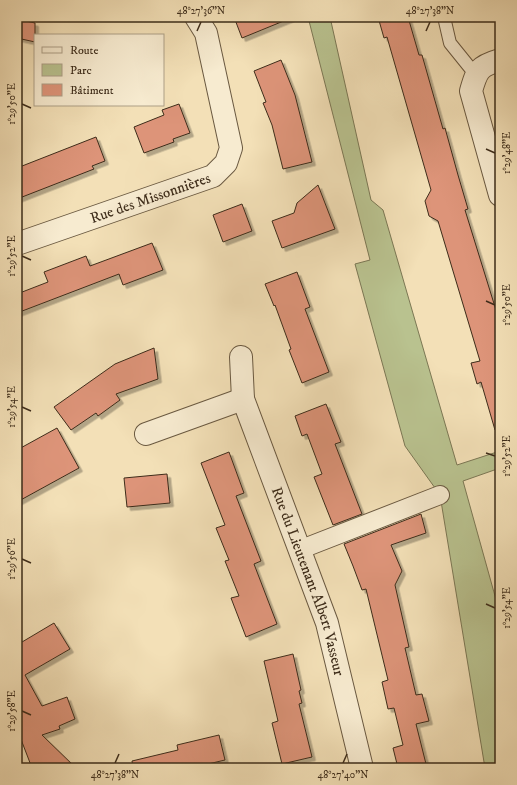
<svg xmlns="http://www.w3.org/2000/svg" width="517" height="785" viewBox="0 0 517 785" font-family="'IM FELL DW Pica',serif">
  <style>
    .green { fill: #b9c28f; stroke: #7b7754 }
    .building { fill: #dd9479; stroke: #3d2c1a; filter: url(#shadow) }
    .lines { fill: none; stroke-linecap: round; stroke-linejoin: round }
    .service-casing { stroke: #6a5941; stroke-width: 14 }
    .pedestrian-casing { stroke: #6a5941; stroke-width: 20 }
    .minor-casing { stroke: #6a5941; stroke-width: 24 }
    .service { stroke: #f7ebd0; stroke-width: 12 }
    .pedestrian { stroke: #f7ebd0; stroke-width: 18 }
    .minor { stroke: #f7ebd0; stroke-width: 22 }
    .ticks { fill: none; stroke: #3d2c1a; stroke-width: 1.5 }
    .labels { text-anchor: middle; dominant-baseline: central; stroke-width: 3.5; stroke-linejoin: round; paint-order: stroke }
    .street-label { font-size: 15px; fill: #3d2c1a; stroke: #f7ebd0 }
    .neatline { fill: none; stroke: #3d2c1a; stroke-width: 1.5 }
    .ticks-label { font-size: 10px; text-anchor: middle; fill: #3d2c1a }
  </style>
  <defs>
    <filter id="shadow"><feDropShadow dx="3.5" dy="3.5" stdDeviation="0" flood-color="#0004"/></filter>
  </defs>
  <rect width="100%" height="100%" fill="#f3e0b7"/>
  <filter id="stains"><feTurbulence type="fractalNoise" baseFrequency=".005" numOctaves="4"/><feColorMatrix values="0 0 0 0 .2 0 0 0 0 .09 0 0 0 0 .02 0 0 0 .5 -.17"/></filter>
  <radialGradient id="worn" r=".72"><stop offset=".6" stop-color="#630" stop-opacity="0"/><stop offset="1" stop-color="#630" stop-opacity=".3"/></radialGradient>
  <path class="green" d="M308,17H330L371,200L383,210L457,465L500,451V468L463,481L500,614V768H485L440,495L405,446L355,264L370,260Z"/>
  <g class="building">
    <path d="M234,17H291V18L242,38Z"/>
    <path d="M378,17H408L419,55H422L443,129L445,128L458,175L468,209L465,210L500,323V429L495,430L481,382L477,384L471,363L480,361L438,221L429,216L425,201L431,190L387,37L384,38Z"/>
    <path d="M17,19L35,23V42L17,38Z"/>
    <path d="M281,60L295,95L312,162L283,169L272,125L263,103L266,102L254,71Z"/>
    <path d="M179,104L190,133L173,139L174,142L144,153L134,127L164,115L162,110Z"/>
    <path d="M96,137L105,161L92,166L94,169L17,199V168Z"/>
    <path d="M318,185L335,229L282,248L272,221L294,213L297,203Z"/>
    <path d="M242,204L252,231L223,242L213,215Z"/>
    <path d="M152,243L163,270L123,285L119,274L17,313V294L48,282L44,272L86,256L90,266Z"/>
    <path d="M297,272L310,307L305,309L329,372L302,383L289,350L291,349L275,305L274,306L265,284Z"/>
    <path d="M154,348L158,379L116,394L120,400L98,416L96,413L71,430L54,407L115,364Z"/>
    <path d="M326,404L341,442L335,444L362,514L333,525L314,477L322,474L307,434L302,436L295,416Z"/>
    <path d="M57,428L79,468L17,502V450Z"/>
    <path d="M229,452L244,493L236,496L261,561L254,564L277,624L246,637L231,598L239,596L225,561L229,560L216,528L225,525L201,463Z"/>
    <path d="M167,474L170,503L127,507L124,478Z"/>
    <path d="M421,514L426,533L391,545L402,571L395,585L409,647L405,648L416,695L422,694L429,721L416,724L427,768H398L393,748L403,745L394,708L388,709L382,682L388,680L366,589L362,590L353,566L344,544Z"/>
    <path d="M54,623L70,649L25,675L42,706L67,697L75,719L59,726L60,729L42,735L76,768H32L17,729V645Z"/>
    <path d="M293,654L301,690L299,691L302,703L299,704L312,757L282,764L272,723L278,721L264,661Z"/>
    <path d="M219,735L225,760L191,768H133L132,761L178,750L177,745Z"/>
  </g>
  <g class="lines">
    <defs>
      <path id="service" d="M444,17L450,43L475,74"/>
      <path id="pedestrian" d="M299,550L440,495"/>
      <g id="minor">
        <path d="M500,60C479,66 477,70 471,91L500,195"/>
        <path id="s1" d="M17,244L213,176L226,163L231,148L206,33L196,17"/>
        <path id="s2" d="M241,357L243,399L327,623L362,768"/>
        <path d="M146,434L243,399"/>
      </g>
    </defs>
    <use href="#service" class="service-casing"/>
    <use href="#pedestrian" class="pedestrian-casing"/>
    <use href="#minor" class="minor-casing"/>
    <use href="#service" class="service"/>
    <use href="#pedestrian" class="pedestrian"/>
    <use href="#minor" class="minor"/>
  </g>
  <path class="ticks" d="M197,31L201,22M426,31L430,22M22,104L31,108M486,149L495,153M22,256L31,260M486,301L495,305M22,407L31,411M486,453L495,456M22,559L31,563M486,604L495,608M22,711L31,715M115,763L119,754M343,763L347,754"/>
  <g class="labels">
    <g class="street-label">
      <text stroke="none"><textPath href="#s1" startOffset="141">Rue des Missonnières</textPath></text>
      <text stroke="none"><textPath href="#s2" startOffset="236">Rue du Lieutenant Albert Vasseur</textPath></text>
    </g>
  </g>
  <rect width="517" height="785" fill="none" stroke="#f3e0b7" stroke-width="44"/>
  <rect x="34" y="34" width="130" height="72" fill="#f7ebd0" stroke="#ad9f87"/>
  <rect x="42" y="47" width="20" height="6" fill="#f7ebd0" stroke="#ad9f87"/>
  <text x="70" y="54" font-size="12" fill="#3d2c1a">Route</text>
  <rect x="42" y="64" width="20" height="12" fill="#b9c28f" stroke="#ad9f87"/>
  <text x="70" y="74" font-size="12" fill="#3d2c1a">Parc</text>
  <rect x="42" y="84" width="20" height="12" fill="#dd9479" stroke="#ad9f87"/>
  <text x="70" y="94" font-size="12" fill="#3d2c1a">Bâtiment</text>
  <rect x="22" y="22" width="473" height="741" class="neatline"/>
  <g class="ticks-label">
    <text x="201" y="14">48°27'36"N</text>
    <text x="430" y="14">48°27'38"N</text>
    <text transform="translate(11 104) rotate(-90)" y="4">1°29'50"E</text>
    <text transform="translate(506 153) rotate(-90)" y="4">1°29'48"E</text>
    <text transform="translate(11 256) rotate(-90)" y="4">1°29'52"E</text>
    <text transform="translate(506 305) rotate(-90)" y="4">1°29'50"E</text>
    <text transform="translate(11 407) rotate(-90)" y="4">1°29'54"E</text>
    <text transform="translate(506 456) rotate(-90)" y="4">1°29'52"E</text>
    <text transform="translate(11 559) rotate(-90)" y="4">1°29'56"E</text>
    <text transform="translate(506 608) rotate(-90)" y="4">1°29'54"E</text>
    <text transform="translate(11 711) rotate(-90)" y="4">1°29'58"E</text>
    <text x="115" y="778">48°27'38"N</text>
    <text x="343" y="778">48°27'40"N</text>
  </g>
  <rect width="100%" height="100%" filter="url(#stains)"/>
  <rect width="100%" height="100%" fill="url(#worn)"/>
</svg>
